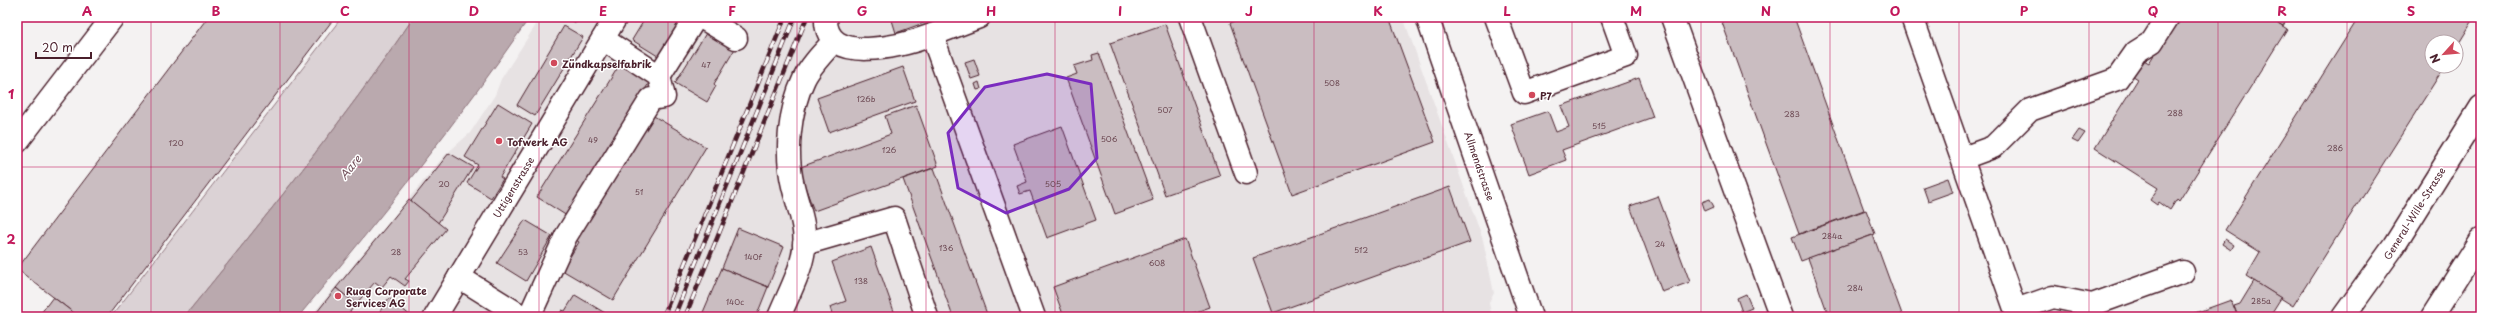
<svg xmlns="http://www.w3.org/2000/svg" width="2498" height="334" viewBox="0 0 2498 334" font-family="'Playpen Sans',sans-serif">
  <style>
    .built { fill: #e7e2e3 }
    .green { fill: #dbd2d5; stroke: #927880 }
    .water { fill: #baa9ae; stroke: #8d727a }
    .building { fill: #cabdc1; stroke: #4a1f2b }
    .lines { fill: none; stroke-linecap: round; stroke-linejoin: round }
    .minor-casing { stroke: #4a1f2b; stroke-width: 25 }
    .major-casing { stroke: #4a1f2b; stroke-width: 25 }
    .minor { stroke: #fff; stroke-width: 22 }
    .major { stroke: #fff; stroke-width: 22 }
    .rail-casing { stroke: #4a1f2b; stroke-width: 4.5 }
    .rail { stroke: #fff; stroke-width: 3; stroke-dasharray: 9; stroke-linecap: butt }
    .marked { fill: #7b2cbf; fill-opacity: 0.2; stroke: #7b2cbf; stroke-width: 3; stroke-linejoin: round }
    .grid { fill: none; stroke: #c2185b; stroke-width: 1; stroke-opacity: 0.55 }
    .poi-dot { fill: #d1495b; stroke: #fff; stroke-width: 1.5 }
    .labels { text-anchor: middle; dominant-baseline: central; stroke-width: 3; stroke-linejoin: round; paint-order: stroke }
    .number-label { font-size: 8px; fill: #6a4650 }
    .poi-label { font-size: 10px; font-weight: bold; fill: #4a1f2b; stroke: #fff; text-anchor: start }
    .street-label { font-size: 10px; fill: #4a1f2b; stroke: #fff }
    .water-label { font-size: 11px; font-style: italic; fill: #714f59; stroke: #fff }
    .neatline { fill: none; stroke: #c2185b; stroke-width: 1.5 }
    .grid-label { font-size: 13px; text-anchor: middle; font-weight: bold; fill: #c2185b }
  </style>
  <rect width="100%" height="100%" fill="#f4f2f2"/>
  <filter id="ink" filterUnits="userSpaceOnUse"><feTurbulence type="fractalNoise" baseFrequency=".025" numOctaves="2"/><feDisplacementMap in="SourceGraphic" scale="8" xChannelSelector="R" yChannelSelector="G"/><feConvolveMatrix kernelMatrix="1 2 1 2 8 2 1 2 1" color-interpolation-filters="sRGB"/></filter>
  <g filter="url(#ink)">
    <path class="built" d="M541,17H1403L1483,240L1494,293L1489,303L1492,317H310L444,156L470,133L495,95L501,79Z"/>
    <path class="green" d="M342,17H414C343,122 264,219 184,317H111Z"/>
    <path class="water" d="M414,17H530C458,121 379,220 298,317H184C264,219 343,122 414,17Z"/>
    <g class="building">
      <path d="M208,17H335L107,317H79L17,269Z"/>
      <path d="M566,17H579L576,23Z"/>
      <path d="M646,17H686L661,58L632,40Z"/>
      <path d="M891,17H940L896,33Z"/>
      <path d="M1246,17H1389L1435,142L1292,194L1230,23Z"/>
      <path d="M1720,17H1794L1864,210L1799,234Z"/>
      <path d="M2177,17H2269L2287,29L2179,201L2177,199L2170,210L2159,202L2157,205L2150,200L2158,188L2095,148L2138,79L2130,74L2140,58L2149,63Z"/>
      <path d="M2269,17H2288L2283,26Z"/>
      <path d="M2359,17H2475L2456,48V42H2432V66H2445L2293,306L2246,276L2260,252L2225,230Z"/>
      <path d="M1165,24L1220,176L1165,195L1110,43Z"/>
      <path d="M564,26L583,37L535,116L517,105Z"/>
      <path d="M708,30L736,47L714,84L716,86L707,102L675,83Z"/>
      <path d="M1099,53L1153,200L1115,214L1066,78L1077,74L1074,66L1093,60L1092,55Z"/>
      <path d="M974,59L980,76L971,79L965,62Z"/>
      <path d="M620,64L649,83L567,216L537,197Z"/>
      <path d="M903,67L915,101L829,132L817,98Z"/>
      <path d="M1639,78L1653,117L1562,150L1566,160L1529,174L1511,124L1548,111L1556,132L1569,127L1561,106Z"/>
      <path d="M979,82L981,89L977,90L975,84Z"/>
      <path d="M498,103L532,124L500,177L503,179L491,198L467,183L478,165L465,157Z"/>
      <path d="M916,105L938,166L814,211L798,168L891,134L885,116Z"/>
      <path d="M647,112L706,147L613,300L562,270L579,242L572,237Z"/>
      <path d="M1062,126L1096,220L1047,238L1030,191L1020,194L1017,186L1027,182L1013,144Z"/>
      <path d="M2079,130L2085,133L2078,143L2072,140Z"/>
      <path d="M449,153L473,167L438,223L411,201Z"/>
      <path d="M934,168L988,317H953L903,179Z"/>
      <path d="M1948,178L1953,192L1928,201L1923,187Z"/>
      <path d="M1450,187L1470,242L1273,313L1253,258Z"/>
      <path d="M1658,196L1690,282L1662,292L1630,206Z"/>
      <path d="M409,199L446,229L405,279L409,281L405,286L391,276L382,287L375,282L356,304L336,288Z"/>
      <path d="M1710,199L1714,207L1705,211L1702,202Z"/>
      <path d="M1866,210L1875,234L1801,261L1792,237Z"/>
      <path d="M525,220L552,236L526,281L497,263Z"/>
      <path d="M738,228L784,247L768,287L722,268Z"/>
      <path d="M1873,235L1903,317H1829L1808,258Z"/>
      <path d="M1185,239L1210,307L1182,317H1064L1053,287Z"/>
      <path d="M2225,239L2234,245L2231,250L2222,244Z"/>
      <path d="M871,247L896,317H833L830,307L846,301L832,262Z"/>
      <path d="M722,268L768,287L756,317H701Z"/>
      <path d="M2254,281L2281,298L2269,317H2238L2234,306L2240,304Z"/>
      <path d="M336,288L356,304L346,317H313Z"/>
      <path d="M1746,294L1752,308L1742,312L1737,298Z"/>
      <path d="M575,295L605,313L603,317H558L562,310L565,311Z"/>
      <path d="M53,297L79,317H38Z"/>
      <path d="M389,298L412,317H376Z"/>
      <path d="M2231,300L2238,317H2184Z"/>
    </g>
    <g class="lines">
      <defs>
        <g id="minor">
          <path d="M701,17L736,38"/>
          <path d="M826,17C823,68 905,45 932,35L1034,317"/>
          <path d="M1190,17L1246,173"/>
          <path d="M1496,17L1524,93L1626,56L1612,17"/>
          <path d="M1672,17L1781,317"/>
          <path d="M1912,17L2018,317"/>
          <path d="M932,35L979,17"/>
          <path d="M659,76L696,17"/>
          <path d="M17,142L113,17"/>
          <path d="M1963,158L1993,147L2030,110L2117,79L2136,52L2152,42L2168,17"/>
          <path d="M804,244L894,218L927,317"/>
          <path d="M459,277L523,317"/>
          <path d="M2016,310L2053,297L2092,305L2183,272"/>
          <path d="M435,317L616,17"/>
          <path d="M529,317L566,236L651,99L664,97L659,76L603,39"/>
          <path d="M779,317C788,295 801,272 804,249C807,227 798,207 793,186C785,154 789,110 804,79C811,65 823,53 834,41"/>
          <path d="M2432,317L2481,240"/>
        </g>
        <g id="major">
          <path d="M1427,17L1531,317"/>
          <path d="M2343,317L2394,246L2481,107"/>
        </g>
      </defs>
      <use href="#minor" class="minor-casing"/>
      <use href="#major" class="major-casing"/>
      <use href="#minor" class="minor"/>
      <use href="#major" class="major"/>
      <defs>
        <g id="rail">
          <path d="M663,317L785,17"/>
          <path d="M674,317L795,17"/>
          <path d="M685,317L807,17"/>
        </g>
      </defs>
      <use href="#rail" class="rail-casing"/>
      <use href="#rail" class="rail"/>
    </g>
  </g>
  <path class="marked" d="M1047,74L1091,84L1097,158L1069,189L1006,213L958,188L948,133L985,87Z"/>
  <path class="grid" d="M151,17V317M280,17V317M409,17V317M539,17V317M668,17V317M797,17V317M926,17V317M1055,17V317M1184,17V317M1314,17V317M1443,17V317M1572,17V317M1701,17V317M1830,17V317M1959,17V317M2089,17V317M2218,17V317M2347,17V317M17,167H2481"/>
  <g class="poi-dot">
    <circle cx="554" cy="63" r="4"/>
    <circle cx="1532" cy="95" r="4"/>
    <circle cx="499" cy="141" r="4"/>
    <circle cx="338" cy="296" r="4"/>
  </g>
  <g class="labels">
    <g class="number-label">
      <text x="706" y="65">47</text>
      <text x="1332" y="83">508</text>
      <text x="866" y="99">126b</text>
      <text x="1165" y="110">507</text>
      <text x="2175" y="113">288</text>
      <text x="1792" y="114">283</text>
      <text x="1599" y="126">515</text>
      <text x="1109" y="139">506</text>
      <text x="593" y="140">49</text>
      <text x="176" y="143">120</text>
      <text x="2335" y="148">286</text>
      <text x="889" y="150">126</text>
      <text x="444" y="184">20</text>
      <text x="1053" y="184">505</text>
      <text x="639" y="192">51</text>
      <text x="1832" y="236">284a</text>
      <text x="1660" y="244">24</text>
      <text x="946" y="248">136</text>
      <text x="1361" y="250">512</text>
      <text x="396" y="252">28</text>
      <text x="523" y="252">53</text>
      <text x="753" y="257">140f</text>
      <text x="1157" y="263">608</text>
      <text x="861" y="281">138</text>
      <text x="1855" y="288">284</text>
      <text x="2261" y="301">285a</text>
      <text x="735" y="302">140c</text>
    </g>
    <g class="poi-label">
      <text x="562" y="63">Zündkapselfabrik</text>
      <text x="1540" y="95">P7</text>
      <text x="507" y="141">Tofwerk AG</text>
      <text x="346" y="290">Ruag Corporate<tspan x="346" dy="12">Services AG</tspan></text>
    </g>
    <g class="street-label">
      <text transform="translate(1480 166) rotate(71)">Allmendstrasse</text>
      <text transform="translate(513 187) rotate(-59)">Uttigenstrasse</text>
      <text transform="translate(2414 213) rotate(-58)">General-Wille-Strasse</text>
    </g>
    <g class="water-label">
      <text transform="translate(350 167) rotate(-51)">Aare</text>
    </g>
  </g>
  <rect width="2498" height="334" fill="none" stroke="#fff" stroke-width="44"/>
  <g transform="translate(2444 54) rotate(243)"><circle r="19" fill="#ffffff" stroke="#b7a5aa"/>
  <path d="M0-3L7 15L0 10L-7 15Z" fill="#d1495b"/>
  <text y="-6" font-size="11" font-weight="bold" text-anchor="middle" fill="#4a1f2b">N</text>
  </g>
  <path d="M36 52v6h55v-6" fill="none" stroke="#4a1f2b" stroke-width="2"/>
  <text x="42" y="52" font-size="12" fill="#4a1f2b" stroke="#ffffff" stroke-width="3" paint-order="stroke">20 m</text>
  <rect x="22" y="22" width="2454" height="290" class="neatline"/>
  <g class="grid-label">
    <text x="87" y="16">A</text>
    <text x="216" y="16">B</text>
    <text x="345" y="16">C</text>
    <text x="474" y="16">D</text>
    <text x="603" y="16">E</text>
    <text x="732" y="16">F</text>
    <text x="862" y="16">G</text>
    <text x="991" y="16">H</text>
    <text x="1120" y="16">I</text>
    <text x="1249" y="16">J</text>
    <text x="1378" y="16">K</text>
    <text x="1507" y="16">L</text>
    <text x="1636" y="16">M</text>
    <text x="1766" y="16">N</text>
    <text x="1895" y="16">O</text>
    <text x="2024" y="16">P</text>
    <text x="2153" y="16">Q</text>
    <text x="2282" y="16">R</text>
    <text x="2411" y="16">S</text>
    <text x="11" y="99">1</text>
    <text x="11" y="244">2</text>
  </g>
</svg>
